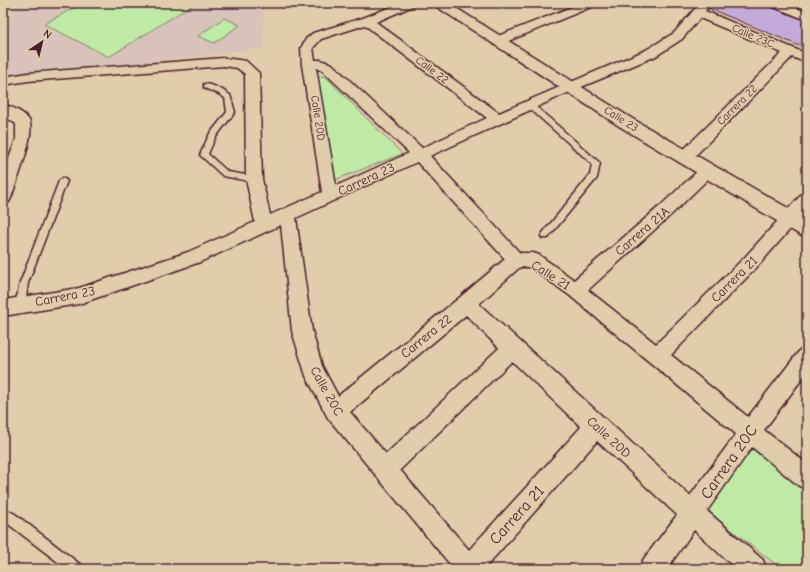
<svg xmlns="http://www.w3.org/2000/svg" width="810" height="572" viewBox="0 0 810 572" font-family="'Comic Neue',sans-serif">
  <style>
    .built { fill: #d8c2b9 }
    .green { fill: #bfeaa6; stroke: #848468 }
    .building { fill: #c4aad8; stroke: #4a1f2b }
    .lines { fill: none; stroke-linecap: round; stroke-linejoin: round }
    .service-casing { stroke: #4a1f2b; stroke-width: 3 }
    .minor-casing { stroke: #4a1f2b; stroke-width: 3 }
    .tertiary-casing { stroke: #4a1f2b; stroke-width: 3 }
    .service { fill: #e1cdac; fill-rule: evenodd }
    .minor { fill: #e1cdac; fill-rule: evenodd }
    .tertiary { fill: #e1cdac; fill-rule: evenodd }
    .labels { text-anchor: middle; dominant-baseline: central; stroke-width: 3; stroke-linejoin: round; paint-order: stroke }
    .far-street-label { font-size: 11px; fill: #4a1f2b; stroke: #e1cdac }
    .street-label { font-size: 13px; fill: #4a1f2b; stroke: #e1cdac }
    .near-street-label { font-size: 16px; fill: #4a1f2b; stroke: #e1cdac }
  </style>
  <rect width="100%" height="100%" fill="#e1cdac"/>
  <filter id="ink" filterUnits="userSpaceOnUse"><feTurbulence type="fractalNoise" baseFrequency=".025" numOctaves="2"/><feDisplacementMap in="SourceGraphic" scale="8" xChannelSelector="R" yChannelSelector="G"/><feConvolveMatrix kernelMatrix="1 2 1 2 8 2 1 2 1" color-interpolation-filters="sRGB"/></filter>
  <g filter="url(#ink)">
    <path class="built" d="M16,3H263L264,48L3,79V45Z"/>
    <g class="green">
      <path d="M83,3H195L109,57L44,24Z"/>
      <path d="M224,18L240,25L214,43L198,36Z"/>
      <path d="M315,75L326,77L402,154L332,181Z"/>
      <path d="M753,443L807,485V569H782L707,511Z"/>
    </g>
    <path class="building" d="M714,3H760L807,21V49L708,8Z"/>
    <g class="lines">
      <defs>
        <g id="service">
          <path d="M204,84C213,84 223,90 230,95L235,112L215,138L208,154L228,172L257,177L258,179L257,181L254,182L223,176L200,155L209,135L227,112L225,98L219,94L204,88Z"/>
          <path d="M528,103H532L600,163L597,178L548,238H542L541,236L542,234L590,175L592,164L528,107Z"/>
          <path d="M63,178L67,181L28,283L25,305L23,308L20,309L17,308L15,305L20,283L59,181Z"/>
          <path d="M3,508L15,514L81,565L83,569H67L3,520Z"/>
        </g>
        <g id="minor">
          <path d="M401,3H417L415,5L376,22L499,113L646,50L674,33L700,3H712L705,11L807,54V63L792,57L689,162L684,163L679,162L676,158L679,154L782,53L700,18L682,39L656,56L574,90L430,156L520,253H533L539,255L574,280L660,206L702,167L707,165L712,167L715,171L712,175L672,214L588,290L656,344L745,257L801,195L807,193V210L757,267L671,355L748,417L800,350L807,347V372L764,430L807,464V489L799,486L752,447L707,511L763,560L766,569H736L694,530L667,569H640L643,560L677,515L597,441L484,569H454L328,418L306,376L292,331L281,225L200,262L79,304L3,316V300L79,288L188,252L255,222L246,179L245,74L237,68L224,66L28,81L3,85V77L28,73L224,58L246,61L259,73L262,179L270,215L322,192L302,65L301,48L306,39L313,33L363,18ZM365,25L487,118L422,148L332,64L320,60H315L313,48L321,39ZM316,68L322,70L409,153L336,186ZM417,162L505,259L459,298L338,396L322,366L312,331L296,218ZM520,267H530L569,295L736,434L690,496L479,304ZM466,315L499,348L386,454L350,412ZM512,361L581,427L469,550L400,470Z"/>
          <path d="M582,3H598L596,5L501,44L497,45L491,41L493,38Z"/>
          <path d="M767,3H784L807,12V20L769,5Z"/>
          <path d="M3,104C12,107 24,112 29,120C36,133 16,183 11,198L9,202L3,204V175L16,139V124L3,115Z"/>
        </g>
        <path id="tertiary" d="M431,3H448L631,118L807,219V237L800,235L619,126Z"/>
      </defs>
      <use href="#service" class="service-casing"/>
      <use href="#minor" class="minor-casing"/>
      <use href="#tertiary" class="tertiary-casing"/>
      <use href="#service" class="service"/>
      <use href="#minor" class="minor"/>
      <use href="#tertiary" class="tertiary"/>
    </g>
  </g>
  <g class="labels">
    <g class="far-street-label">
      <text transform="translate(753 36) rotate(23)">Calle 23C</text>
      <text transform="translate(432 70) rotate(37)">Calle 22</text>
      <text transform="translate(737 105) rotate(-45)">Carrera 22</text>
      <text transform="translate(318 118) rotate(81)">Calle 20D</text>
      <text transform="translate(621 119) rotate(32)">Calle 23</text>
    </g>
    <g class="street-label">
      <text transform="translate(366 179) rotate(-25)">Carrera 23</text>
      <text transform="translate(642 231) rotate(-41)">Carrera 21A</text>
      <text transform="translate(551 275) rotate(32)">Calle 21</text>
      <text transform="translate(734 279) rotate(-45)">Carrera 21</text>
      <text transform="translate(65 296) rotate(-11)">Carrera 23</text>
      <text transform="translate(426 336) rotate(-39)">Carrera 22</text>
      <text transform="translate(327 391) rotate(61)">Calle 20C</text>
      <text transform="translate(609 437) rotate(42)">Calle 20D</text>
    </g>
    <g class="near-street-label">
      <text transform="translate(729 462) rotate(-55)">Carrera 20C</text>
      <text transform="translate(517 515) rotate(-48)">Carrera 21</text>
    </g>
  </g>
  <rect width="810" height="572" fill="none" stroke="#e1cdac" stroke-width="16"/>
  <rect x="8" y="8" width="794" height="556" fill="none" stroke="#4a1f2b" stroke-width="1.5" filter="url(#ink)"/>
  <g transform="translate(42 42) rotate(35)" stroke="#e1cdac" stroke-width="3" paint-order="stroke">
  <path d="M0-3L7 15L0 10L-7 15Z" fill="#4a1f2b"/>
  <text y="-6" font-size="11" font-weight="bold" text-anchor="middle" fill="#4a1f2b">N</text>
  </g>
</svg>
